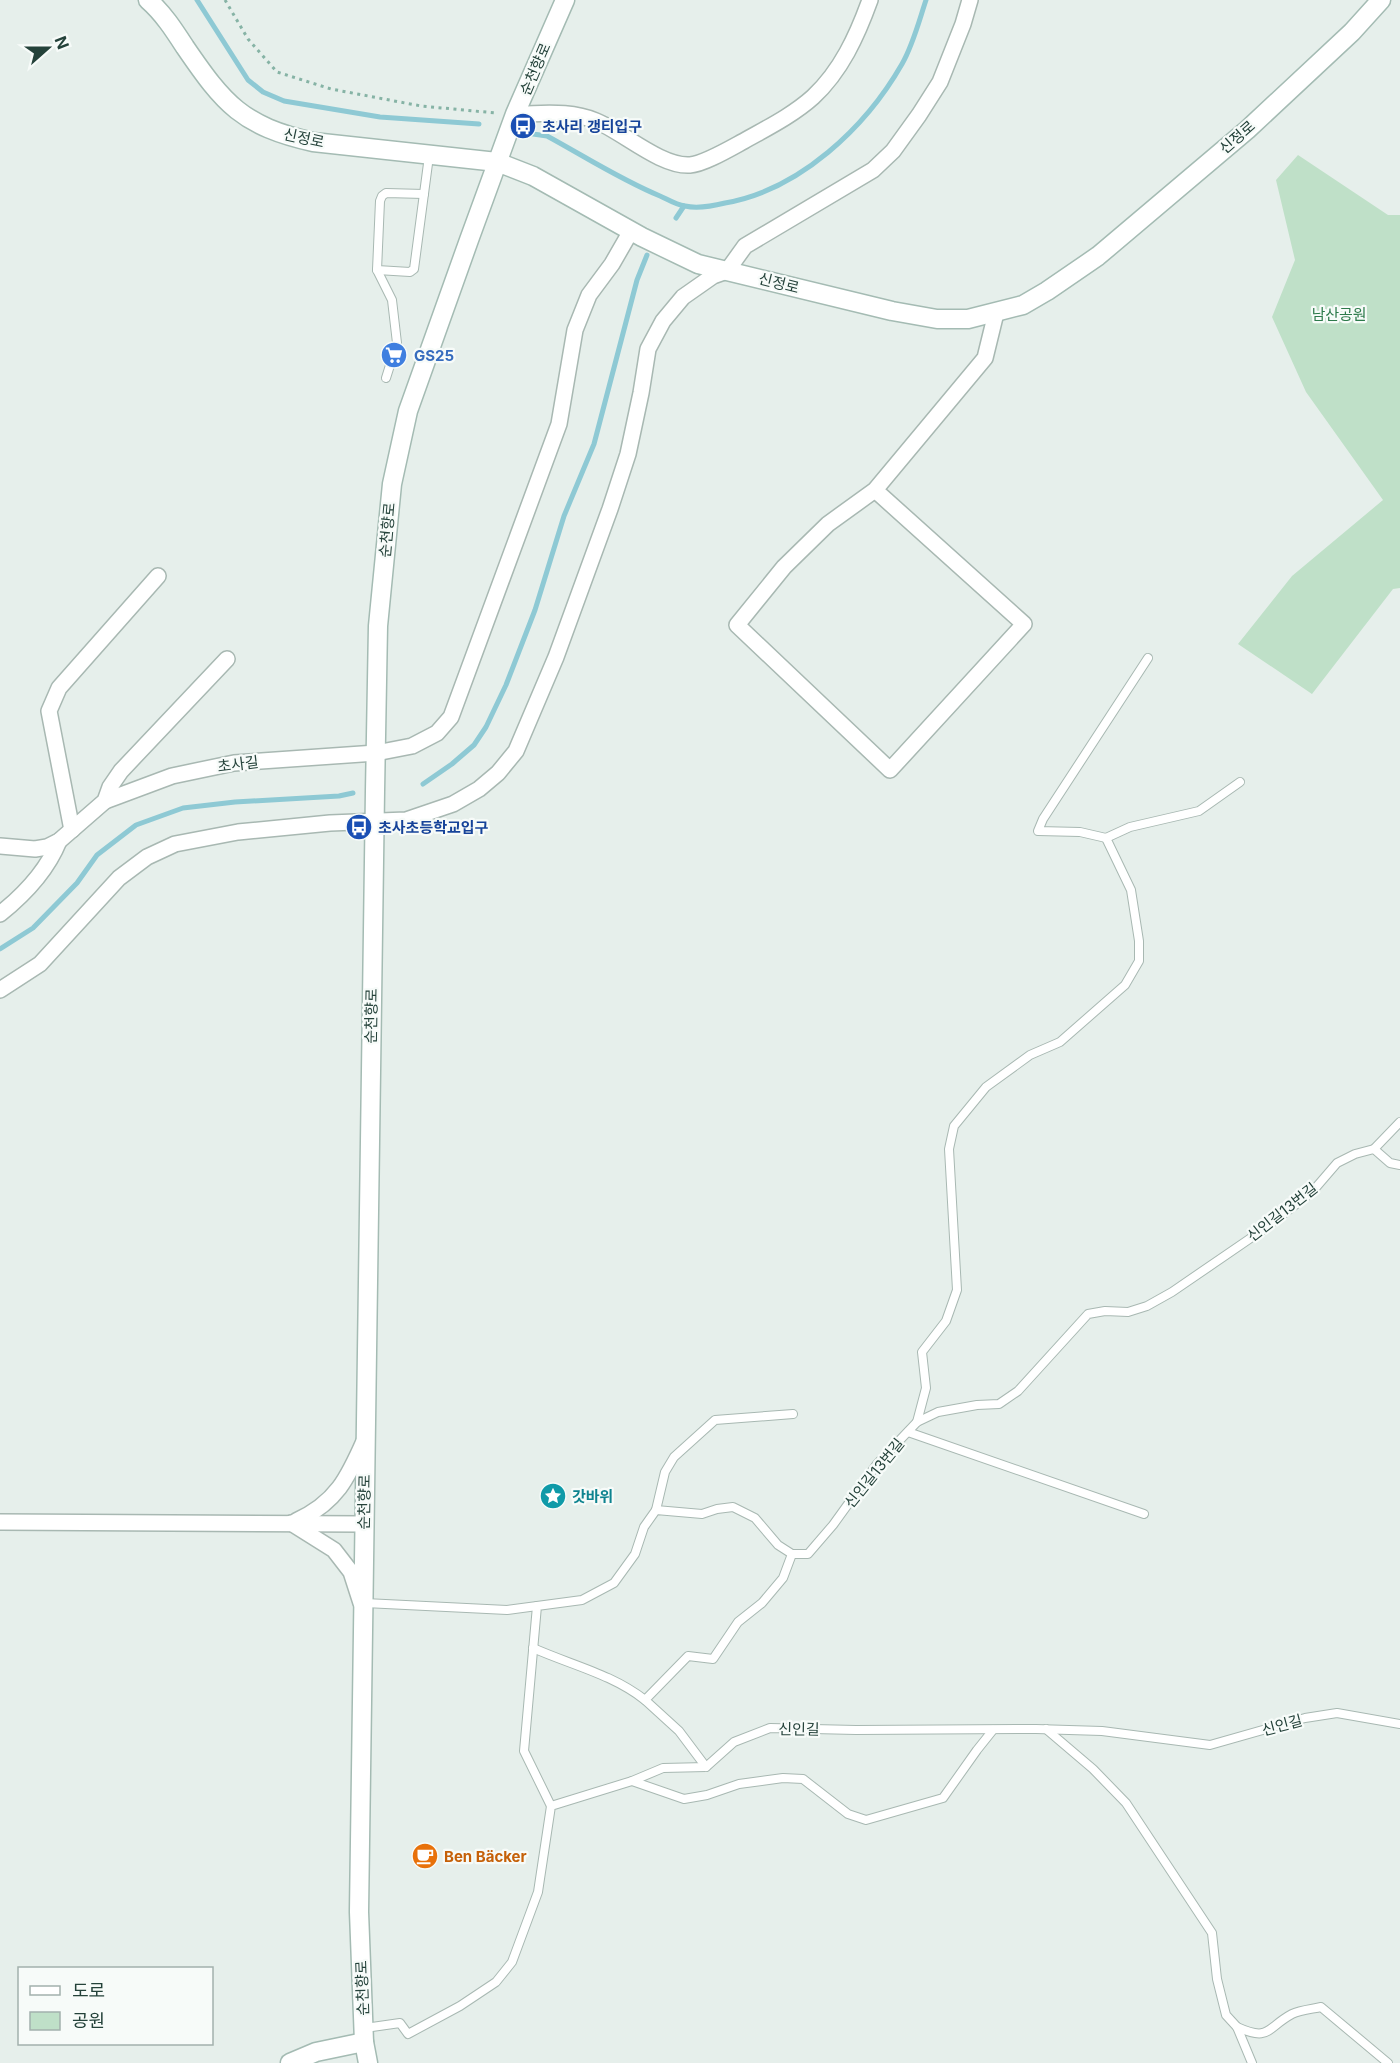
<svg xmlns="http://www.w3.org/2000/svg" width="1400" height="2063" viewBox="0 0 1400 2063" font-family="Inter,'Noto Sans KR',sans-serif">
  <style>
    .green { fill: #bfe0c8 }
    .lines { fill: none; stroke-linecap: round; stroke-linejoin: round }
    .stream { stroke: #8ec9d4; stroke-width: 5 }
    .lane-casing { stroke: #a8b8b2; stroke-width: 10 }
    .street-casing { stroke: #a8b8b2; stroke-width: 18 }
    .secondary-casing { stroke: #a4bbb3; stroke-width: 21 }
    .path { stroke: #86b3a5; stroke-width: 3; stroke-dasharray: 3 4.5; stroke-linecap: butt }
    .lane { stroke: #fff; stroke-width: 8 }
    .street { stroke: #fff; stroke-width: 15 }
    .secondary { stroke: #fff; stroke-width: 18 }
    .labels { text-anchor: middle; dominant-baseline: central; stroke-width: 4.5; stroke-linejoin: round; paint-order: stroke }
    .street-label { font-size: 15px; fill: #24423a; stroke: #f7fbf9 }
    .transit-label { font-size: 15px; font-weight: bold; fill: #164399; stroke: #f7fbf9; text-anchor: start }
    .park-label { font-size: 15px; fill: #2d7a4b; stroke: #f7fbf9 }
    .shop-label { font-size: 15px; font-weight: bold; fill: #366cbe; stroke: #f7fbf9; text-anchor: start }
    .culture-label { font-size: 15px; font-weight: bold; fill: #0d838f; stroke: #f7fbf9; text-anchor: start }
    .food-label { font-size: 15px; font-weight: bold; fill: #c56008; stroke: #f7fbf9; text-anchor: start }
  </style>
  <rect width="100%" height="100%" fill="#e6efeb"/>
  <path class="green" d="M1298,155L1388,215H1400V588L1393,589L1312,694L1238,644L1292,576L1383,500L1306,392L1272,317L1295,260L1276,180Z"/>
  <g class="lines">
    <g class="stream">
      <path d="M197,0L248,80L263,92L284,101L380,117L479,124"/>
      <path d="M533,134L547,136C584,156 621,180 660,196C667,199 676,205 685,206C698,209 713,206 725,203C800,190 866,127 902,64C913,45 919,21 926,0"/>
      <path d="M676,218L684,206"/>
      <path d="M423,784L452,764L474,745L486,727L506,685L535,610L564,516L594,444L637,280L647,255"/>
      <path d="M0,949L33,928L77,883L97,855L136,825L183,808L235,802L339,796L353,793"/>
    </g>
    <defs>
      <g id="lane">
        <path d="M377,270L410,272L414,269L429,156"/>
        <path d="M386,378L397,343L392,300L377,270L380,201L382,196L386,193L424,194"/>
        <path d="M1106,838L1080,832L1038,831L1043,819L1148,658"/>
        <path d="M1374,1149L1400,1122"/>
        <path d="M917,1422L926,1388L922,1352L946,1321L957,1290L949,1149L954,1126L986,1087L1030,1055L1060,1042L1125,985L1139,961V941L1131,890L1106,838L1130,827L1199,811L1240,782"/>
        <path d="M908,1432L1144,1514"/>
        <path d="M656,1510L665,1472L674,1457L715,1420L793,1414"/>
        <path d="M365,1603L507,1610L537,1606"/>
        <path d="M533,1648C571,1665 612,1674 645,1700"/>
        <path d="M1046,1729L1093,1769L1126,1803L1212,1933L1217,1979L1226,2015L1237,2027L1252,2063"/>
        <path d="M706,1767L679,1731L645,1700L688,1656L713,1659L738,1622L762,1603L783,1578L792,1554"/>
        <path d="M632,1781L684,1799L707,1795L739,1784L783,1778L803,1779L848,1814L866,1820L943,1798L977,1750L993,1730"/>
        <path d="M551,1806L524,1751L537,1606L582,1600L614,1583L635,1554L644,1527L656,1510L702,1514L717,1509L733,1507L755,1518L778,1545L792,1554H808L833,1525L877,1464L917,1422L938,1412L977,1405L999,1404L1018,1391L1088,1314L1105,1311L1128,1312L1147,1306L1172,1292L1261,1231L1312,1192L1337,1163L1355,1154L1374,1149L1390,1163L1400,1165"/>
        <path d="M1237,2027C1270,2042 1266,2028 1292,2014C1300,2010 1312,2009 1321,2007L1388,2063"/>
        <path d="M365,2028L400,2023L408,2034L460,2006L496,1982L512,1962L538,1892L551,1806L632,1781L663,1768L706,1767L734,1742L770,1728L856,1730L1036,1729L1102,1731L1210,1745L1305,1718L1337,1713L1400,1724"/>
      </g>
      <g id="street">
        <path d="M515,114C544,114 569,110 596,121C623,132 661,167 690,165C704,164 731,148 744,141C767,128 793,115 813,97C841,71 857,36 870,0"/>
        <path d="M875,490L1024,624L890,770L737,625L784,567L828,524L875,490L985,358L996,313"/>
        <path d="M105,801L172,776L234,763L376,753L412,746L437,733L451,717L559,424L575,330L589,295L612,264L631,231"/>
        <path d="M72,830L49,711L59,688L158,576"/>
        <path d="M0,846L35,849L47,847L59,841L105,801L110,787L121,771L227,659"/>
        <path d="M0,914C25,894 47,871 59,841"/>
        <path d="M0,990L40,964L119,878L147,857L175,844L238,832L330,823L406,820L453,804L479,789L498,773L516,751L556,657L610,509L628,454L641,393L648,349L663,321L683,297L713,276L727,271L745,246L873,170L893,151L919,115L940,82L963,24L970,0"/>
        <path d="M296,1521C336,1503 348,1478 365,1439"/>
        <path d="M0,1522L364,1524"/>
        <path d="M291,1523L334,1550L351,1572L361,1603"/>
      </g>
      <g id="secondary">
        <path d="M148,0C163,13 174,30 185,47C224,104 242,126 313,142L497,162L533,176L642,237L698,264L892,311L937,319H968L1023,305L1047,291L1098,256L1247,130L1352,32L1381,0"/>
        <path d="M290,2063L316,2052L364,2042"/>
        <path d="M368,2063L364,2042L359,1912L375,791L378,626L392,484L408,411L469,240L515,114L565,0"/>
      </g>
    </defs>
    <use href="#lane" class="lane-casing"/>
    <use href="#street" class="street-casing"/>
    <use href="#secondary" class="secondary-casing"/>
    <path class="path" d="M225,0L248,39L277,72L331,89L421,106L496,113"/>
    <use href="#lane" class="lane"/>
    <use href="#street" class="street"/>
    <use href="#secondary" class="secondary"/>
  </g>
  <defs>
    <symbol id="bus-disc" viewBox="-11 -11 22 22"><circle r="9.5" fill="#1a4fb4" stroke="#f7fbf9"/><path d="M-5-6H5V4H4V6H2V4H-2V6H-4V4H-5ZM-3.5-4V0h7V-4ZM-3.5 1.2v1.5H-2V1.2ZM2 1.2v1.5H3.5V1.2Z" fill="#fff"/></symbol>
    <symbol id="supermarket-disc" viewBox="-11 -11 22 22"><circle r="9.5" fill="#3f7fe0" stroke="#f7fbf9"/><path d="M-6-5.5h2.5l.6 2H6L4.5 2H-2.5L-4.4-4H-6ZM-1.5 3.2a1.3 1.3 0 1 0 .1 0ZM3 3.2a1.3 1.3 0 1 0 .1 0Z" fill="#fff"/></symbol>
    <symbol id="sight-disc" viewBox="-11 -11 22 22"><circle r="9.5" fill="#0f9aa8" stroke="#f7fbf9"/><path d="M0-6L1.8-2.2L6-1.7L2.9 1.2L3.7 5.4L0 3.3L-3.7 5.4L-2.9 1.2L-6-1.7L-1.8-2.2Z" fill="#fff"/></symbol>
    <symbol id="cafe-disc" viewBox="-11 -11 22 22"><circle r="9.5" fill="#e8710a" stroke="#f7fbf9"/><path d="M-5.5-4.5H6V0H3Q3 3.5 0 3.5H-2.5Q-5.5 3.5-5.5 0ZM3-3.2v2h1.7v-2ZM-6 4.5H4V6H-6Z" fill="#fff"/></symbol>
  </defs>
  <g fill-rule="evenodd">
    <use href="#bus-disc" x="508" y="111" width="30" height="30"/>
    <use href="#supermarket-disc" x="379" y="340" width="30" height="30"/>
    <use href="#bus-disc" x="344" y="812" width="30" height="30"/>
    <use href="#sight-disc" x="538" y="1481" width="30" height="30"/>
    <use href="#cafe-disc" x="410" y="1841" width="30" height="30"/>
  </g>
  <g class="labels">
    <g class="street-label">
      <text transform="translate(535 69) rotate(-67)">순천향로</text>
      <text transform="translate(1237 137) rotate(-41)">신정로</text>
      <text transform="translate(304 138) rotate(12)">신정로</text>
      <text transform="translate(779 283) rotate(14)">신정로</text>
      <text transform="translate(387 530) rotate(-85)">순천향로</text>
      <text transform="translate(238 764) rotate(-7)">초사길</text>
      <text transform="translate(371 1016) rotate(-89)">순천향로</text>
      <text transform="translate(1282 1212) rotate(-38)">신인길13번길</text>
      <text transform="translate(874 1473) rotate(-51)">신인길13번길</text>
      <text transform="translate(364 1502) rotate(-89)">순천향로</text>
      <text transform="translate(1282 1725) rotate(-15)">신인길</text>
      <text transform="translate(799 1729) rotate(1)">신인길</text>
      <text transform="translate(362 1988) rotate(-92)">순천향로</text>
    </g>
    <g class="transit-label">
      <text x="542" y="126">초사리 갱티입구</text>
      <text x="378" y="827">초사초등학교입구</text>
    </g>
    <g class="park-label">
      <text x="1339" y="314">남산공원</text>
    </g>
    <g class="shop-label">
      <text x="414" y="355">GS25</text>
    </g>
    <g class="culture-label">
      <text x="572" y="1496">갓바위</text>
    </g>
    <g class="food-label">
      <text x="444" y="1856">Ben Bäcker</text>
    </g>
  </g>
  <rect x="18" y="1967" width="195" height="78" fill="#f7fbf9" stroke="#a3b1ad" stroke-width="1.5"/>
  <rect x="30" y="1986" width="30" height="9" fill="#ffffff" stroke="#a3b1ad" stroke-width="1.5"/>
  <text x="72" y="1997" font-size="18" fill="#24423a">도로</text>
  <rect x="30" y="2012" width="30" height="18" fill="#bfe0c8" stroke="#a3b1ad" stroke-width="1.5"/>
  <text x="72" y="2027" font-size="18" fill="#24423a">공원</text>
  <g transform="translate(48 48) rotate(69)" stroke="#f7fbf9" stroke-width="4.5" paint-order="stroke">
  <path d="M0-4.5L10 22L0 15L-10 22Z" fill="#24423a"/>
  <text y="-9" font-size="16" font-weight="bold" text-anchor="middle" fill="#24423a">N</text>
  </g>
</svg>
